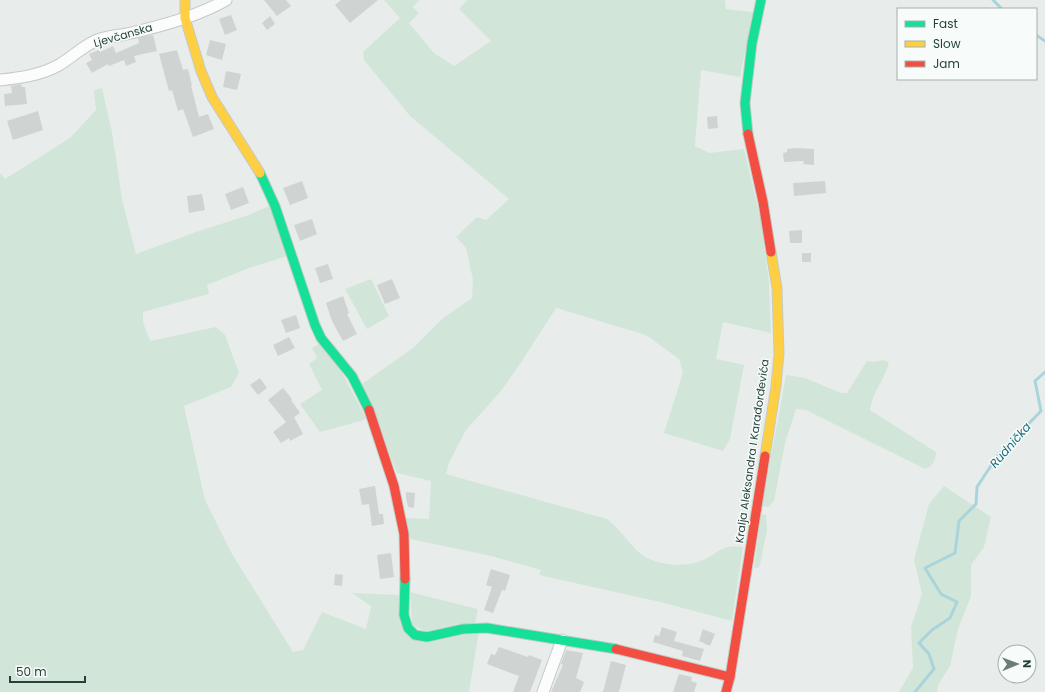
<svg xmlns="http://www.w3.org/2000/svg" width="1045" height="692" viewBox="0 0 1045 692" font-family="Poppins,sans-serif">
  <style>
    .green { fill: #d1e6d8 }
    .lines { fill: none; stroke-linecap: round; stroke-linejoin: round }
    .stream { stroke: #a9d4db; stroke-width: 3 }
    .building { fill: #cfd4d2 }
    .street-casing { stroke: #c5cac8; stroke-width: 13 }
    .fast-casing { stroke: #c3cbc8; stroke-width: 11 }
    .slow-casing { stroke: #c3cbc8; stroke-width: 11 }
    .jam-casing { stroke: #c3cbc8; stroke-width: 11 }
    .street { stroke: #fcfcfc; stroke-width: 11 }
    .fast { stroke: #16e098; stroke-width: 9 }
    .slow { stroke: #ffcf43; stroke-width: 9 }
    .jam { stroke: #f24e42; stroke-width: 9 }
    .labels { text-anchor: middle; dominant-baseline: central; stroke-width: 3; stroke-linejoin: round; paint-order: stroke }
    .street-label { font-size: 11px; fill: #24423a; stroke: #f7fbf9 }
    .water-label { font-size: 12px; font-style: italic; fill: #1c6f80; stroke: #f7fbf9 }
  </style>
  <rect width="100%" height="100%" fill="#e8edeb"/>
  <g class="green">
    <path d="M384,0H419L413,7L419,13L409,23L434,53L454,66L491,41L459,9L467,0H725L726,9L753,12L740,77L701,70L695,146L709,153L744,149L761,221L769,282L771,333L723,322L716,359L744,365L730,439L723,451L664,433L683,373L679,359L646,335L556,308L520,364L501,391L466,430L449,463L446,474L607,519C622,530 631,549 647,558C662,565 682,567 698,562C716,556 721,543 743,547L732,621L660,602L539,575L541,570L491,556L410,539L406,518L429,519L431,481L397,473L362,384L413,348L443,318L472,298L473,280L466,248L456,237L477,217L486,220L509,199L410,116L364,60L363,52L400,18Z"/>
    <path d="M102,88L112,132L122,199L136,254L196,232L249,215L271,205L287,256L249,268L207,285L209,294L143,312V322L150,341L216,327L225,335L239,373L231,387L184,406L205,500L232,554L293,652L303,650L322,612L366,629L371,606L352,593L400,595L403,630L479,631L469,692H0V173L5,179L70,138L96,110L94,90Z"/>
    <path d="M371,279L389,316L367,329L345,289Z"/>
    <path d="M319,344L339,367L366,418L361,421L320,432L300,404L322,390L309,364L317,358L312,348Z"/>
    <path d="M883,360L889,362C885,379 872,393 870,410L936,452C936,460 933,466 925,469L806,410L796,409L785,443L774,501L768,507L762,506L786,375L805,378L841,393H847L867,361L874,362Z"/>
    <path d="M944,486L991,517L984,547L971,565V596L958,629L950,666L938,685L937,692H899L913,668L911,627L922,594L914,560L929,504Z"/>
    <path d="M761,514L766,515L767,530L760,565L758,568H754Z"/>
    <path d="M410,592L478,609L475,624L429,632L416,627L412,624Z"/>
  </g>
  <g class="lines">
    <g class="stream">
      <path d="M993,0L1002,9"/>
      <path d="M1036,35L1045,41"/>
      <path d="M915,692L934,669L929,654L919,643L932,630L950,618L957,602L941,594L925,568L955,553L959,521L976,504L977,487L998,455L1041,411L1035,381L1045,372"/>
    </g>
  </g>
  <g class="building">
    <path d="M264,0H286L291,6L277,16Z"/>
    <path d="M341,0H378L350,23L335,5Z"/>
    <path d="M231,15L237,30L225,35L219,19Z"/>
    <path d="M270,16L275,24L267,30L262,23Z"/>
    <path d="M153,35L157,51L134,56L136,62L126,66L124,60L109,66L108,64L92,73L86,63L92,60L89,54L99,50L100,52L113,46L116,53L139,43L138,38Z"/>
    <path d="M210,40L226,44L222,60L206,55Z"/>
    <path d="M177,50L183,70L188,69L192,85H191L199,117L208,114L214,129L193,137L183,109L178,111L172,90L169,91L159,54Z"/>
    <path d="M226,71L241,74L237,90L223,87Z"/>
    <path d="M21,84L22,87H25L27,104L5,106L4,94L12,93L11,86Z"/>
    <path d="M38,111L43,130L13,140L7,121Z"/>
    <path d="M717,116L718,128L708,129L707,117Z"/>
    <path d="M795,148L814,149V165L803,164L804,161L784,162L783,153L787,152V149Z"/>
    <path d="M302,181L308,198L290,205L283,188Z"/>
    <path d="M825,181L826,193L794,196L793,183Z"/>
    <path d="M243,187L249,203L231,210L225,194Z"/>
    <path d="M202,194L205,210L189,213L187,196Z"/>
    <path d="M312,219L317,234L300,241L294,225Z"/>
    <path d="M802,230V243H790L789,231Z"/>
    <rect x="802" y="253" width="9" height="9"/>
    <path d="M328,264L333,279L320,283L315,268Z"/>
    <path d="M392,279L400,298L385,304L377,285Z"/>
    <path d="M343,296L349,313L347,314L357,334L343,341L332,321L326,303Z"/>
    <path d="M296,315L300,328L286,333L281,320Z"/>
    <path d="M289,337L295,348L278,356L273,345Z"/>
    <path d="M260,378L267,388L258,395L250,385Z"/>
    <path d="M283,388L292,399L291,400L300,413L294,417L303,434L290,441L289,438L281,443L273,432L286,422L268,400Z"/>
    <path d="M375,486L379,514H383L384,524L372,526L369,504L362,505L359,489Z"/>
    <path d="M406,492L415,493L414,508L408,507L406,497Z"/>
    <path d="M391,553L394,577L380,579L377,555Z"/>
    <path d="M491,569L510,575L505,591L502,590L493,613L484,610L492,587L486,585Z"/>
    <path d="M335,574L343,575L342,586L334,585Z"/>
    <path d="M662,627L677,632L674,641L704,649L700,661L682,656L683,651L653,642L655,635L659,636Z"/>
    <path d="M703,629L715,634L710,646L699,641Z"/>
    <path d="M499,647L528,657L529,655L542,660L530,692H513L519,676L487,664L491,654L495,655Z"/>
    <path d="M566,650L583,653L576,678L584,682L580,692H551L563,665L561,664Z"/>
    <path d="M611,661L626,665L619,692H603Z"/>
    <path d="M679,674L692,677L691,681L697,683L694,692H673Z"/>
  </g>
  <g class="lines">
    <defs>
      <g id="street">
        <path d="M0,80C20,78 41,75 59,65C71,58 82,47 95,41C106,36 119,36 131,33C162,26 198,16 226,0"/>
        <path d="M543,692L562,640"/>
      </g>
      <g id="fast">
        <path d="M748,134L745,103L752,43L761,0"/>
        <path d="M260,173L275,206L315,325L321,338L352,376L369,410"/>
        <path d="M405,579L404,615L408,628L415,635L427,637L463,629L487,628L616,649"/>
      </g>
      <g id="slow">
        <path d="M185,0V18L201,71L212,97L260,173"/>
        <path d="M765,456L776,386L779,354L777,288L771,252"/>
      </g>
      <g id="jam">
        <path d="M748,134L763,202L771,252"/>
        <path d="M369,410L394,486L404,534L405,579"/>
        <path d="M616,649L730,677"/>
        <path d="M726,692L730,677L765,456"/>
      </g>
    </defs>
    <use href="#street" class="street-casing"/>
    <use href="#fast" class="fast-casing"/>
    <use href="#slow" class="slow-casing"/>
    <use href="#jam" class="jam-casing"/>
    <use href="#street" class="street"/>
    <use href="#fast" class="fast"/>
    <use href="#slow" class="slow"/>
    <use href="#jam" class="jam"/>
  </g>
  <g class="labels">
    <g class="street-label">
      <text transform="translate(123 35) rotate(-16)">Ljevčanska</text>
      <text transform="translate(752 451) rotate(-82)">Kralja Aleksandra I Karađorđevića</text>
    </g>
    <g class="water-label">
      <text transform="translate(1010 445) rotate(-49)">Rudnička</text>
    </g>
  </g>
  <rect x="897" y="8" width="140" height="72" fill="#f7fbf9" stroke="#a3b1ad"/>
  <rect x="905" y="21" width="20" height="6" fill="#16e098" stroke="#a3b1ad"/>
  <text x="933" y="28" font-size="12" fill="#24423a">Fast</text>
  <rect x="905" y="41" width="20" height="6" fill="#ffcf43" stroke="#a3b1ad"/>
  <text x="933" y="48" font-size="12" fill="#24423a">Slow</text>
  <rect x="905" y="61" width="20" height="6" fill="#f24e42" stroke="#a3b1ad"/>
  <text x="933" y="68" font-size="12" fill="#24423a">Jam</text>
  <g transform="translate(1017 664) rotate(89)"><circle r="19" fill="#f7fbf9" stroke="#a3b1ad"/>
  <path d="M0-3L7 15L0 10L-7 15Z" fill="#697e78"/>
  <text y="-6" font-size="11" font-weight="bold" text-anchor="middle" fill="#24423a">N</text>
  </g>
  <path d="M10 676v6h75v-6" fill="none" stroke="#24423a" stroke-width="2"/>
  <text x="16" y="676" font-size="12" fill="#24423a" stroke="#f7fbf9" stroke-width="3" paint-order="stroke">50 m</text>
</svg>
